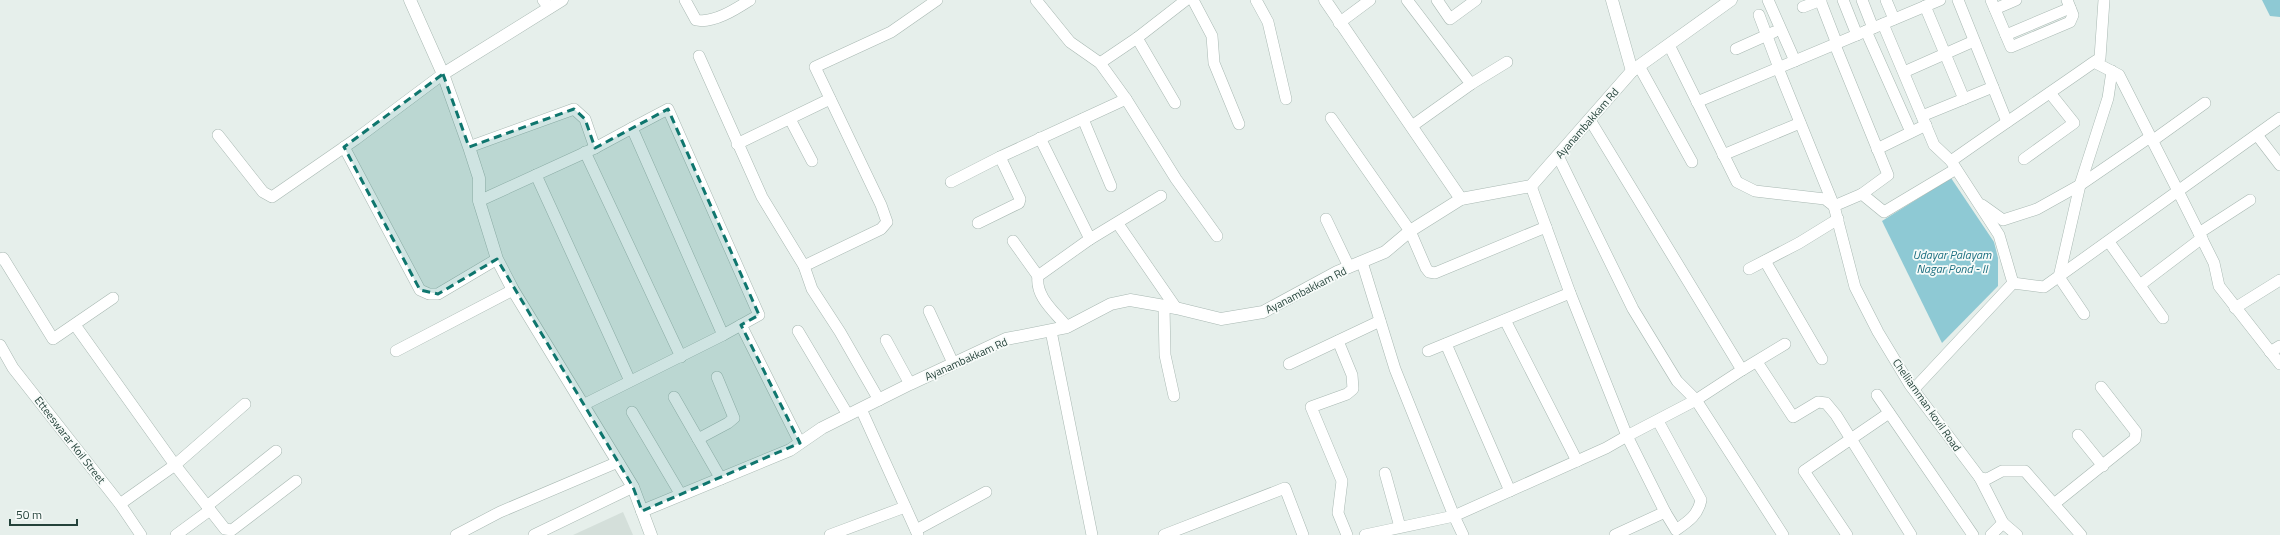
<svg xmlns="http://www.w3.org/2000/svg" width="2280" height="535" viewBox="0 0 2280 535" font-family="'Titillium Web',sans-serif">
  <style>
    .built { fill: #d4dfda }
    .water { fill: #8ec9d4 }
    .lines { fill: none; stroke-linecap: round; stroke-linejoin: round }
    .minor-casing { stroke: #a8b8b2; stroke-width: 12 }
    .tertiary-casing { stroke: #a8b8b2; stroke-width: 13 }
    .minor { stroke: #fff; stroke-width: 11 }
    .tertiary { stroke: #fff; stroke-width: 12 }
    .marked { fill: #0f766e; fill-opacity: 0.2; stroke: #0f766e; stroke-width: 3; stroke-dasharray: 8 5; stroke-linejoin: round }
    .labels { text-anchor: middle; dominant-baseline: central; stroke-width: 3.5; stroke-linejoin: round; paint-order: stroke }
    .street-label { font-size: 11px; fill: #24423a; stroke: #f7fbf9 }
    .water-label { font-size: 12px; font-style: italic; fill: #1c6f80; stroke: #f7fbf9 }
  </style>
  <rect width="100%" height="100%" fill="#e6efeb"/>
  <path class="built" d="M623,512L633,535H573Z"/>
  <g class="water">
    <path d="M2262,0H2280V17L2270,16Z"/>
    <path d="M1951,178L1994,242L1998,258V286L1942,343L1882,221Z"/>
  </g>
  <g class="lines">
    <defs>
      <g id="minor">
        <path d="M543,0L549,8"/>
        <path d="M685,0L696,20C713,24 736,9 750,0"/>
        <path d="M1036,0L1070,42L1100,63L1126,99L1176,179L1217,236"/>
        <path d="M1193,0L1212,36L1214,63L1239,124"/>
        <path d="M1256,0L1268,22L1286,99"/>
        <path d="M1407,0L1471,84L1412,126"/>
        <path d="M1437,0L1450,19L1476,0"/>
        <path d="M1768,0L1795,61"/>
        <path d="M1820,0L1837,44"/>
        <path d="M1843,0L1857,35"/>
        <path d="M1862,0L1873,28"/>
        <path d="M1886,0L1894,19"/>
        <path d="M1958,0L2007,122"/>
        <path d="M1991,0L2011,47L2070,22L2073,15L2067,0"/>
        <path d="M1925,6L1964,99"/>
        <path d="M1803,7L1821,0"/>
        <path d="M1995,9L2016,0"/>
        <path d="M1759,15L1779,68"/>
        <path d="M1339,23L1370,0"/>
        <path d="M1883,24L1934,145L1951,161"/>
        <path d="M1866,31L1911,132"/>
        <path d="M2006,35L2070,8"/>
        <path d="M1137,38L1175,103"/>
        <path d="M1669,45L1737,182L1755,191L1825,199L1834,206"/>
        <path d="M1835,45L1888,175L1862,194"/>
        <path d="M1736,49L1774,32"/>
        <path d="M699,56L762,197L804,266"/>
        <path d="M2094,62L2119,75L2178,191L2044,287L2013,283L1999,235L1951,161C1999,127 2047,95 2094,62L2100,58L2104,0"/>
        <path d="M1100,63L1137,38L1186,0"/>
        <path d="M1639,66L1692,162"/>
        <path d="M1778,68L1834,206L1855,287L1878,332L1910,385L1980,478L1987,479L2002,471H2025L2081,535"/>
        <path d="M1904,72L1974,41"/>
        <path d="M1471,84L1507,62"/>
        <path d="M1697,102L1940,0"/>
        <path d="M1922,116L1993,87"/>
        <path d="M1331,118L1410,231L1426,268L1429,272L1435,273L1546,227"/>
        <path d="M2280,118L2178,191L2214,263L2219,286L2280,364"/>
        <path d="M790,119L812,161"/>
        <path d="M1083,119L1111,186"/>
        <path d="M1590,120L1742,370L1696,400L1627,436L1665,512L1615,535"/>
        <path d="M632,128L668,109L759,315L723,335"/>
        <path d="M218,135L263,192L272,197L356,139L443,74"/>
        <path d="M2257,135L2280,165"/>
        <path d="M1040,138L1090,239L1161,196"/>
        <path d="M2152,141L2205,103"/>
        <path d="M737,144L830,99"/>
        <path d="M344,147L420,290L429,294H438L497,259"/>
        <path d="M469,147L574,109L585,119L595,148"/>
        <path d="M1877,149L1926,125"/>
        <path d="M585,152L681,357"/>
        <path d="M1723,155L1800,123"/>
        <path d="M1558,156L1633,309L1677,381L1696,400L1783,535"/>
        <path d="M2024,159L2074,123L2050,93"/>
        <path d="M536,175L630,381"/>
        <path d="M951,182L1000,157"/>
        <path d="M479,201L595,148L632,128L723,335L583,405"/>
        <path d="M1982,205L2003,220L2037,209L2080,185L2150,137"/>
        <path d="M1834,206L1862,194L1884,212L1956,169"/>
        <path d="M1326,219L1349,267"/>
        <path d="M978,223L1019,203L1020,199L1000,157L1126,99"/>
        <path d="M1118,224L1176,308"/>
        <path d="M2199,233L2250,200"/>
        <path d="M1013,241L1038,276"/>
        <path d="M2109,242L2163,318"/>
        <path d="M0,259L3,258L53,339L113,298"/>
        <path d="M1765,261L1822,359"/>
        <path d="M1362,262L1395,369L1454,516L1365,535"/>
        <path d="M1749,269L1799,243L1838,219"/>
        <path d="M2140,285L2202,238"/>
        <path d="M1164,306L1165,355L1174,396"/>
        <path d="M2235,308L2280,280"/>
        <path d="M929,311L953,363"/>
        <path d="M2084,314L2059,277L2080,185L2108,98L2112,71"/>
        <path d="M1505,320L1577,461"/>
        <path d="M75,325L175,465L120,504"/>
        <path d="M741,325L800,443"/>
        <path d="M1067,327C1055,312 1035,297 1038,276L1090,239"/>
        <path d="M798,331L848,415"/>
        <path d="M1051,331L1092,535"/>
        <path d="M886,340L910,384"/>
        <path d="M1338,341L1352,375L1353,389L1347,394L1311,407L1342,481L1338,513L1347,535"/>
        <path d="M1446,344L1510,491"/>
        <path d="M0,345L13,368L120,504L141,535"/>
        <path d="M396,351L513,290"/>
        <path d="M1428,351L1570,293"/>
        <path d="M2270,352L2280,346"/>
        <path d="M1757,362L1793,417L1818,402L1826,403L1836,415L1911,535"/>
        <path d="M1289,364L1380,321"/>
        <path d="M1742,370L1785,344"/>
        <path d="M1914,389L2013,283"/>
        <path d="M1877,395L1973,535"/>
        <path d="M674,397L721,479"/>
        <path d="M879,400L840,332L812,289L804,266L881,229L887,222L881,205L815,67L891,32L937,0"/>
        <path d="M245,404L175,465L207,506L276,451"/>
        <path d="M861,409L918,535"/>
        <path d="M632,412L681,495"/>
        <path d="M1658,421L1701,500C1698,515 1689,521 1676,530L1665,512"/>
        <path d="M2078,435L2103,466"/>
        <path d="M698,439L728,423L734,418L717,377"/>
        <path d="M1385,473L1400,527"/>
        <path d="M1980,478L2003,523L1991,535"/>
        <path d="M2054,504L2135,439L2136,432L2101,387"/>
        <path d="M207,506L225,529L232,530L296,481"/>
        <path d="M2003,523L2017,535"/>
        <path d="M916,530L986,492"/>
        <path d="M176,535L210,510"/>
        <path d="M456,535L500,512L618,462"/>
        <path d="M534,535L633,487"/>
        <path d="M830,535L905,507"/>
        <path d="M1164,535L1285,488L1303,535"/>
        <path d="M1463,535L1454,516L1606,448L1627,436L1570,293L1531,186"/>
        <path d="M1847,535L1804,471L1889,413"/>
      </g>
      <g id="tertiary">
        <path d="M410,0L443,74L469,147L479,178V201L497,259L513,290L633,487L651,535"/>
        <path d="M1325,0L1461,199"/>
        <path d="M1612,0L1632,71"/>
        <path d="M443,74L562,0"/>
        <path d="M642,511L790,450L822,428L910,384L1006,339L1067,327L1111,304L1130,300L1176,308L1221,319L1263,312L1337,272L1385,252L1410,231L1461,199L1531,186L1632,71L1731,0"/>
      </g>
    </defs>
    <use href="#minor" class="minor-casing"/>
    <use href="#tertiary" class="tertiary-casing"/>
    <use href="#minor" class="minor"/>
    <use href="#tertiary" class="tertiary"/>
  </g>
  <path class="marked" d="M443,74L469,147L574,109L585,119L595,148L668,109L759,315L741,325L800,443L642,511L633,487L497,259L438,294L420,290L344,147Z"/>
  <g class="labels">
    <g class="street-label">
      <text transform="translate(1587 123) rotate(-49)">Ayanambakkam Rd</text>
      <text transform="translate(1306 290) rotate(-27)">Ayanambakkam Rd</text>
      <text transform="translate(966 359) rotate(-24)">Ayanambakkam Rd</text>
      <text transform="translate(1927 405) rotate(55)">Chelliamman kovil Road</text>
      <text transform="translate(70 440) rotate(52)">Etteeswarar Koil Street</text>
    </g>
    <g class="water-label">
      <text x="1952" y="254">Udayar Palayam<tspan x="1952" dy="14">Nagar Pond - II</tspan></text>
    </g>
  </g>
  <path d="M10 519v6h67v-6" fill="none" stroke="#24423a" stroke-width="2"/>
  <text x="16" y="519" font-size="12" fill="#24423a" stroke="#f7fbf9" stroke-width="3" paint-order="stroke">50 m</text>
</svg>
